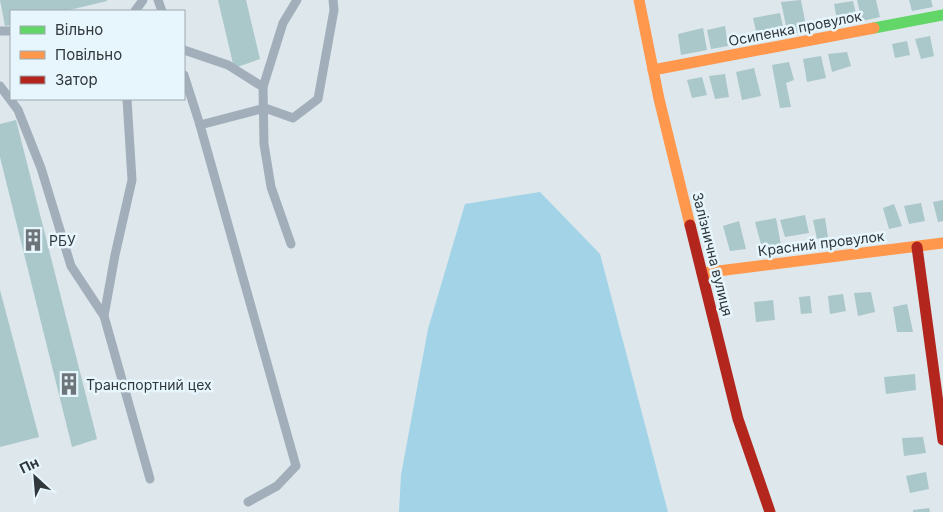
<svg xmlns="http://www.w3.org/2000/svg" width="943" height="512" viewBox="0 0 943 512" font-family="Inter,sans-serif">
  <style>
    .green { fill: #a2d3e7 }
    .building { fill: #aac7ca }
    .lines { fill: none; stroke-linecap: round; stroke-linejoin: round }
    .lane { stroke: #a2afba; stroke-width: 9 }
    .fast { stroke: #63d668; stroke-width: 11 }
    .slow { stroke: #ff974d; stroke-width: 11 }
    .jam { stroke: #b3261e; stroke-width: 11 }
    .labels { text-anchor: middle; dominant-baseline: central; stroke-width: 5; stroke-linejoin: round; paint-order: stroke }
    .street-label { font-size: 14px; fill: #31383c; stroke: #e7f6fd }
    .poi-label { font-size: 14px; fill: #31383c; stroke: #e7f6fd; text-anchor: start }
  </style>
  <rect width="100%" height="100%" fill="#dde7ec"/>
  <path class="green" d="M540,192L600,254L668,512H399L401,475L428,329L465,204Z"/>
  <g class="building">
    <path d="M0,0H107V1L65,11H11V25L5,26Z"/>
    <path d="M218,0H246L260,59L234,68Z"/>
    <path d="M801,0L807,31L788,35L781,2Z"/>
    <path d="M857,0H876L880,17L862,21Z"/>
    <path d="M909,0H931L933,7L912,11Z"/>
    <path d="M853,1L858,22L838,25L834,4Z"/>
    <path d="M780,13L785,36L758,40L753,18Z"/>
    <path d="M725,26L728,46L711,49L707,30Z"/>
    <path d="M703,28L707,50L681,55L678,34Z"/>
    <path d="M930,36L934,56L921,59L915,39Z"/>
    <path d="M907,41L910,55L895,58L892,44Z"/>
    <path d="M847,52L851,66L832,72L828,54Z"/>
    <path d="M821,56L826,78L807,82L803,59Z"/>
    <path d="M789,62L794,80L786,83L791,107L780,108L772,65Z"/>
    <path d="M754,68L761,96L742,100L736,72Z"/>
    <path d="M725,74L729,97L715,99L709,76Z"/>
    <path d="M702,77L707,95L692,98L687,80Z"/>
    <path d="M16,120L97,439L72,447L0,157V124Z"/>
    <path d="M943,200V221L938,222L933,202Z"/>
    <path d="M921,203L925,221L909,224L904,206Z"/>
    <path d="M894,204L902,226L889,229L883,208Z"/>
    <path d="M805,215L809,233L785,237L780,220Z"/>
    <path d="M776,218L781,245L762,248L755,222Z"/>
    <path d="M825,218L828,237L817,239L813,220Z"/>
    <path d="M739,221L746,249L730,251L723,226Z"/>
    <path d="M0,290L39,437L0,447Z"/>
    <path d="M871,292L875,312L858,316L854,293Z"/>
    <path d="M843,294L846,311L830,314L828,296Z"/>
    <path d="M810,296L812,313L801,314L799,297Z"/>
    <path d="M773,300L775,320L756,322L754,302Z"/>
    <path d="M907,304L913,332H897L893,307Z"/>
    <path d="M915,374L916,390L886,394L884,377Z"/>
    <path d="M923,437L926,453L904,456L902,438Z"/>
    <path d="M926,472L929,489L910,493L906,476Z"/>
    <path d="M929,508L930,512H913V510Z"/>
  </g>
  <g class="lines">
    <g class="lane">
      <path d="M158,0L162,11"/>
      <path d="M135,11L143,0"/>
      <path d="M0,31H11"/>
      <path d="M184,50L228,65L263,87L264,144L271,187L291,244"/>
      <path d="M184,75L200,125L296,466L277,486L248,502"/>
      <path d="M0,86L18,110L41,168L71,266L104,316"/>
      <path d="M263,87L283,23L297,0"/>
      <path d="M127,99L132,180L115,255L104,316L150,479"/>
      <path d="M200,125L265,108L293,118L318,99L334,10L333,0"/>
    </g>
    <path class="fast" d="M874,28L943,15"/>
    <g class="slow">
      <path d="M639,0L659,99L690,225"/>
      <path d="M653,70L874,28"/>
      <path d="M702,273L943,243"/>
    </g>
    <g class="jam">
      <path d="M690,225L738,419L770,512"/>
      <path d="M917,247L943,440"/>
    </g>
  </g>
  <defs>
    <symbol id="building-bare" viewBox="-9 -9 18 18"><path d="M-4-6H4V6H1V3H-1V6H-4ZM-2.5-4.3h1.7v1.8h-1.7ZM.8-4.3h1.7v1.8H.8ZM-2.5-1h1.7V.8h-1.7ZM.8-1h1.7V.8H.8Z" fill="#6d757a" stroke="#e7f6fd" stroke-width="2.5" paint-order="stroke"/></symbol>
  </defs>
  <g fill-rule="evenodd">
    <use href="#building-bare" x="17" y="224" width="32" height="32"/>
    <use href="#building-bare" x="53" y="368" width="32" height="32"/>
  </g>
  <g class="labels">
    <g class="street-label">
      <text transform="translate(795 28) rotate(-11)">Осипенка провулок</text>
      <text transform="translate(821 243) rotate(-7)">Красний провулок</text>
      <text transform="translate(713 254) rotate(76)">Залізнична вулиця</text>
    </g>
    <g class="poi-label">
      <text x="49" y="240">РБУ</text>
      <text x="86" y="384">Транспортний цех</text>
    </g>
  </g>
  <rect x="10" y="10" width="175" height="90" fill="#e7f6fd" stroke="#9eaab0"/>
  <rect x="20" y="26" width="25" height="8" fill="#63d668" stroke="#9eaab0"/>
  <text x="55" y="35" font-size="15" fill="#31383c">Вільно</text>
  <rect x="20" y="51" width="25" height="8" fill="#ff974d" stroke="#9eaab0"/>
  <text x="55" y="60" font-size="15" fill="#31383c">Повільно</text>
  <rect x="20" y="76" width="25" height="8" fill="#b3261e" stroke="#9eaab0"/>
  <text x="55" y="85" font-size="15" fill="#31383c">Затор</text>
  <g transform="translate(35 477) rotate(334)" stroke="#e7f6fd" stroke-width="4" paint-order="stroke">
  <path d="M0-4L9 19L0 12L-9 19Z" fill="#31383c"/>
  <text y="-8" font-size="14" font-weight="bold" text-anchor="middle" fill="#31383c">Пн</text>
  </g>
</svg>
